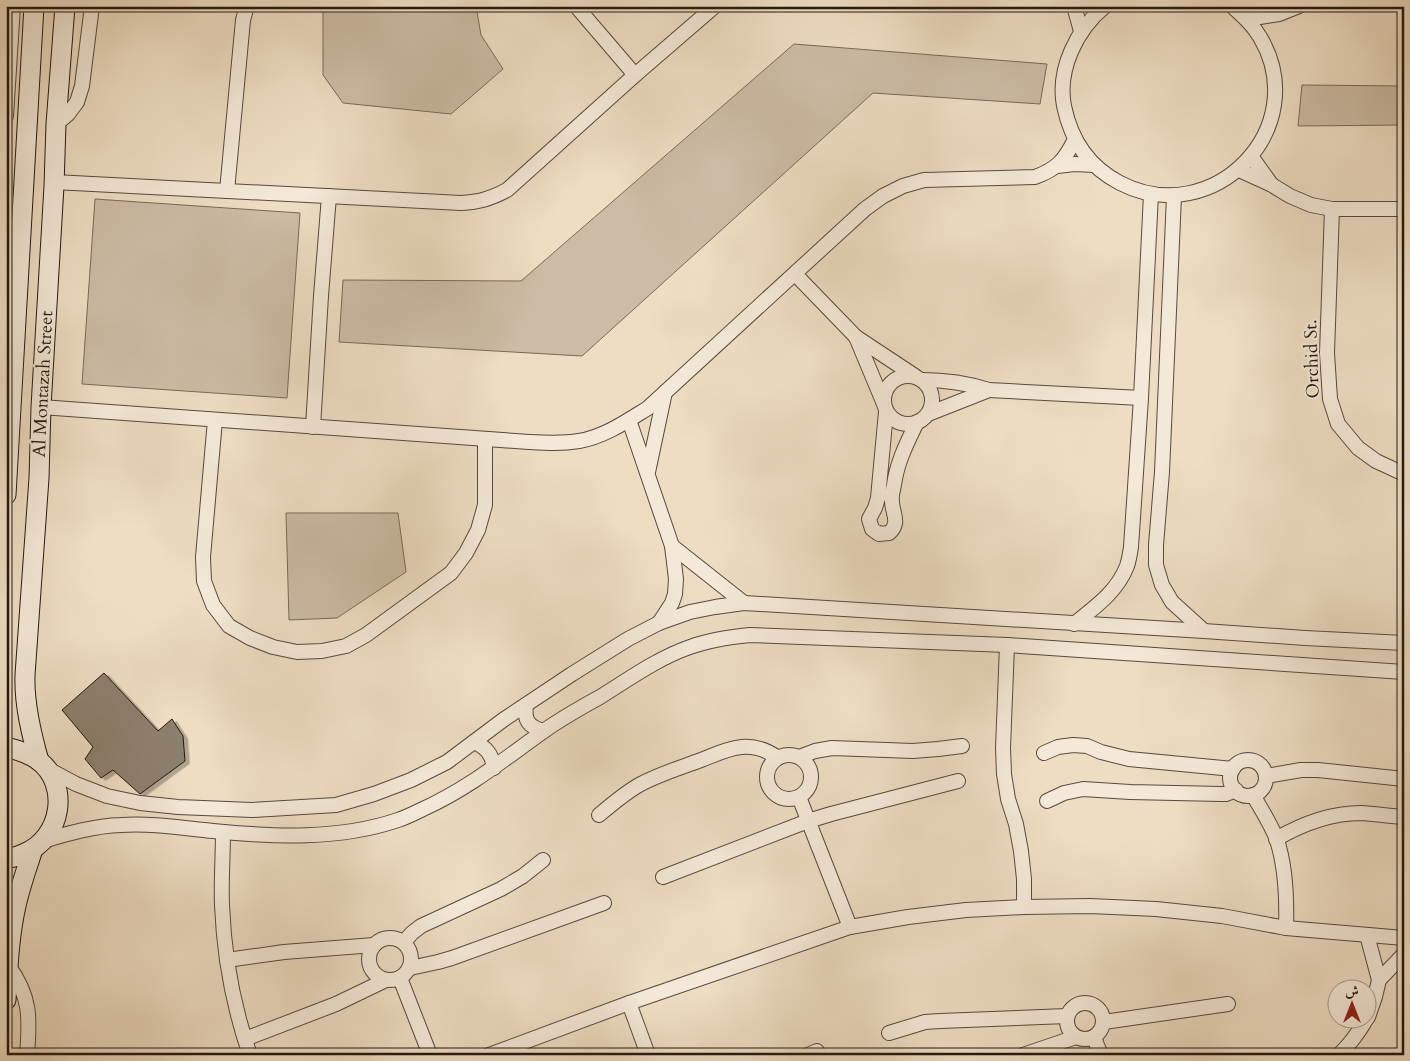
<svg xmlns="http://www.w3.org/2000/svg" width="1410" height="1061" viewBox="0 0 1410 1061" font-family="Cardo,Amiri,serif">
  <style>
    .green { fill: #ccbca5; stroke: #786a5a }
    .building { fill: #8d7f6d; stroke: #241910; filter: url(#shadow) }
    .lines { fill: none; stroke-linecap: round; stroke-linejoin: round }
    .street-casing { stroke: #564a3d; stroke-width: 16 }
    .secondary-casing { stroke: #241910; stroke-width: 21 }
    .street { stroke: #f4e9d8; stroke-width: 14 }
    .secondary { stroke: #f4e9d8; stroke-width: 19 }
    .labels { text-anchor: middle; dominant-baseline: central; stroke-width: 4; stroke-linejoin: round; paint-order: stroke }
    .street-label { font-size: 18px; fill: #241910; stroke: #f4e9d8 }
  </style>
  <defs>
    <filter id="shadow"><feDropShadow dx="4.5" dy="2.5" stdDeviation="0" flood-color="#0004"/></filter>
  </defs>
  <rect width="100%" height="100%" fill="#eeddc3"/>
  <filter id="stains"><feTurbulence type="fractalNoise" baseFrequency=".004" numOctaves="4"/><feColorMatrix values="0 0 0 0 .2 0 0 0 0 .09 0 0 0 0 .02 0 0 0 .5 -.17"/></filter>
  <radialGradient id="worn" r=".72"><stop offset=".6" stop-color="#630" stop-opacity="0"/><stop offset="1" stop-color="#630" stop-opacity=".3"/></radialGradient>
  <g class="green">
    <path d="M323,6H476L481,35L503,69L451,114L343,103L323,75Z"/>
    <path d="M794,44L1047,64L1040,104L873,93L582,356L339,342L343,280L521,281Z"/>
    <path d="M1302,85L1404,86V125L1298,126Z"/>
    <path d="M95,199L300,213L287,398L82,384Z"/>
    <path d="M286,513H398L406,572L337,618L289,620Z"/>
  </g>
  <path class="building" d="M104,673L158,731L172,719L183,736L185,761L140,794L113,770L101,778L85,759L93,747L62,710Z"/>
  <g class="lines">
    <defs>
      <g id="street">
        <path d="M576,6L635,75"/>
        <path d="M1074,6L1081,31"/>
        <path d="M1105,6C1077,29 1057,69 1064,106C1071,140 1089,167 1120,183C1213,231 1314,128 1260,37C1253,25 1243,16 1232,6"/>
        <path d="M1247,19L1279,14L1299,6"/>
        <path d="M6,116L13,6"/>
        <path d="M56,124L68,114L77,102L82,86L92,6"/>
        <path d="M1251,156L1271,184"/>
        <path d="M1057,166L1075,164L1094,165"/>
        <path d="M1239,170L1272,185L1290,196L1311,205L1332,209H1404"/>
        <path d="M54,182L461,203C479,202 490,199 507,190L635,75L715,6"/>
        <path d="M227,191L243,20L247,6"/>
        <path d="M1174,196L1162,472L1156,545V565L1162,585L1172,602L1204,631"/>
        <path d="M1332,209L1327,353L1330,399L1338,424L1358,448L1376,461L1404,474"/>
        <path d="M795,274L856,337L915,376"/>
        <path d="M856,337L884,404"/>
        <circle cx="908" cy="400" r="24"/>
        <path d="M922,380C946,380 967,383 989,390L1141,398"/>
        <path d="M41,407L529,442C546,443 562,444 579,441C604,437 627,421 648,408L865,209L883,196L903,186L924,180L1035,177C1057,169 1065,160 1075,139"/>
        <path d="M886,412L878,498L875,508L869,519L872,529L879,534L889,533C901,523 892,513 892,501C891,496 893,490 894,485C897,462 907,443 917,422"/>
        <path d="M928,414L989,390"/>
        <path d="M215,420L203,557L204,581L213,605L229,626L250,638L273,647L297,652L322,651L346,646L366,635L451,573L466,553L478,530L485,505V439"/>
        <path d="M629,420L672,546L676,579L675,594L672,603L659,623"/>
        <path d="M313,427L321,296L329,196"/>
        <path d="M648,472L665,392"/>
        <path d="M672,546L744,603"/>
        <path d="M1074,624C1095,607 1117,592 1127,566C1129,560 1130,554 1131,547L1141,398L1151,194"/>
        <path d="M1007,645L1003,748L1004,774L1008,799L1016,824L1021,851L1024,879V907"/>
        <path d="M526,705C524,720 528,727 544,731"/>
        <path d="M474,742C486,747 492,754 494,768"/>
        <path d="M1044,753L1058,747L1073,745L1087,746L1101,752L1129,759L1233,769"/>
        <circle cx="789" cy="777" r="22"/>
        <path d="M799,757L815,751L832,748L913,751L938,749L962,746"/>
        <circle cx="1248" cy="778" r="18"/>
        <path d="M46,768L76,784L107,796L140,803L178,807L252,810L336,805L374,794L411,780L447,762L503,720L572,674L628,639L659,623L690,612L715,607L744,603L1204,631L1305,638L1404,643"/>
        <path d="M1267,776L1301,770H1318L1404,779"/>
        <path d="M1253,795C1261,809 1271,824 1277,840C1286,868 1287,898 1286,928"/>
        <path d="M799,797L850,927"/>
        <path d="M1047,801L1064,793L1083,789L1130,792L1221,794H1226L1236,790"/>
        <path d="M599,815C612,804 625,793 639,785C659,774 680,768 701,760C714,755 728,748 742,747C755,746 767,750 778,758"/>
        <path d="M223,832C223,856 221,880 222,905C224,956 233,1006 250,1055"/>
        <path d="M1276,839C1302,824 1331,813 1361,813C1375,814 1390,816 1404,817"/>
        <path d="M43,841C69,833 94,826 121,825C152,823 182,828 213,831C274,837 339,840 398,820C407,817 415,813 423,809C467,789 502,761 541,733C560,719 580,708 600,697C629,679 658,658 690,647C709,640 730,637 750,635L1007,645L1404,672"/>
        <path d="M663,877L808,821L831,814L958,781"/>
        <path d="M1367,935L1379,980L1375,997L1368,1017"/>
        <circle cx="390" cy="959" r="21"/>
        <path d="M404,942L412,933L421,926L501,889L523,876L543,860"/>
        <path d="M227,960L284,952L374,945"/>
        <path d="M8,965C31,997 30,1017 27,1055"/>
        <path d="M410,968L438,962L452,958L604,903"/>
        <path d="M400,978L430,1055"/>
        <path d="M1379,980L1404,954"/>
        <circle cx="1085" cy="1021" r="18"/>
        <path d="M629,1003L648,1055"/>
        <path d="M1104,1022L1228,1004"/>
        <path d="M889,1033L925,1022L940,1021L1067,1016"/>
        <path d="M1094,1038L1101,1055"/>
        <path d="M245,1039L336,1004L386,980"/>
        <path d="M489,1055L629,1003L850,927L908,917L966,910L1024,907L1090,906L1156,909L1222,916L1286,928L1404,938"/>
        <path d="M808,1055L817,1051"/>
        <path d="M1023,1055L1076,1037"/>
        <path d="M1339,1055C1350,1044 1359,1032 1367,1018"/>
      </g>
      <g id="secondary">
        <path d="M6,495L34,6"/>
        <path d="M6,747C18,750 28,753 38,760C71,785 61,838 25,853C19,856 13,858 6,858"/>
        <path d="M39,761C31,733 24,704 25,675L39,478L41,407L54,186L56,124L65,6"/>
        <path d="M6,1000C8,968 9,937 16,906C20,887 27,868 33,849"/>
      </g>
    </defs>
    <use href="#street" class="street-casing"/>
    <use href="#secondary" class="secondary-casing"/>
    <use href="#street" class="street"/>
    <use href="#secondary" class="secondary"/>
  </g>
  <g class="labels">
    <g class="street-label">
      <text transform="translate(1312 359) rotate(-92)">Orchid St.</text>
      <text transform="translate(43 384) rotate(-87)">Al Montazah Street</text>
    </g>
  </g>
  <rect width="1410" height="1061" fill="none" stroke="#eeddc3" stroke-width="25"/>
  <rect x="8" y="8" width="1395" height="1046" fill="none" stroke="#241910" stroke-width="2.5"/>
  <rect x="12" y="12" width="1385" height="1036" fill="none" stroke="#241910"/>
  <g transform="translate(1352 1004)"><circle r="24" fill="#f4e9d8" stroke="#a19688"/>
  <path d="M0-4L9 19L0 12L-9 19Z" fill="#8f2418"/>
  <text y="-8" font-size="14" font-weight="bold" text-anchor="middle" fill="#241910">ش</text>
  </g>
  <rect width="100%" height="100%" filter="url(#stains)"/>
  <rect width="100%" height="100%" fill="url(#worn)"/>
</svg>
